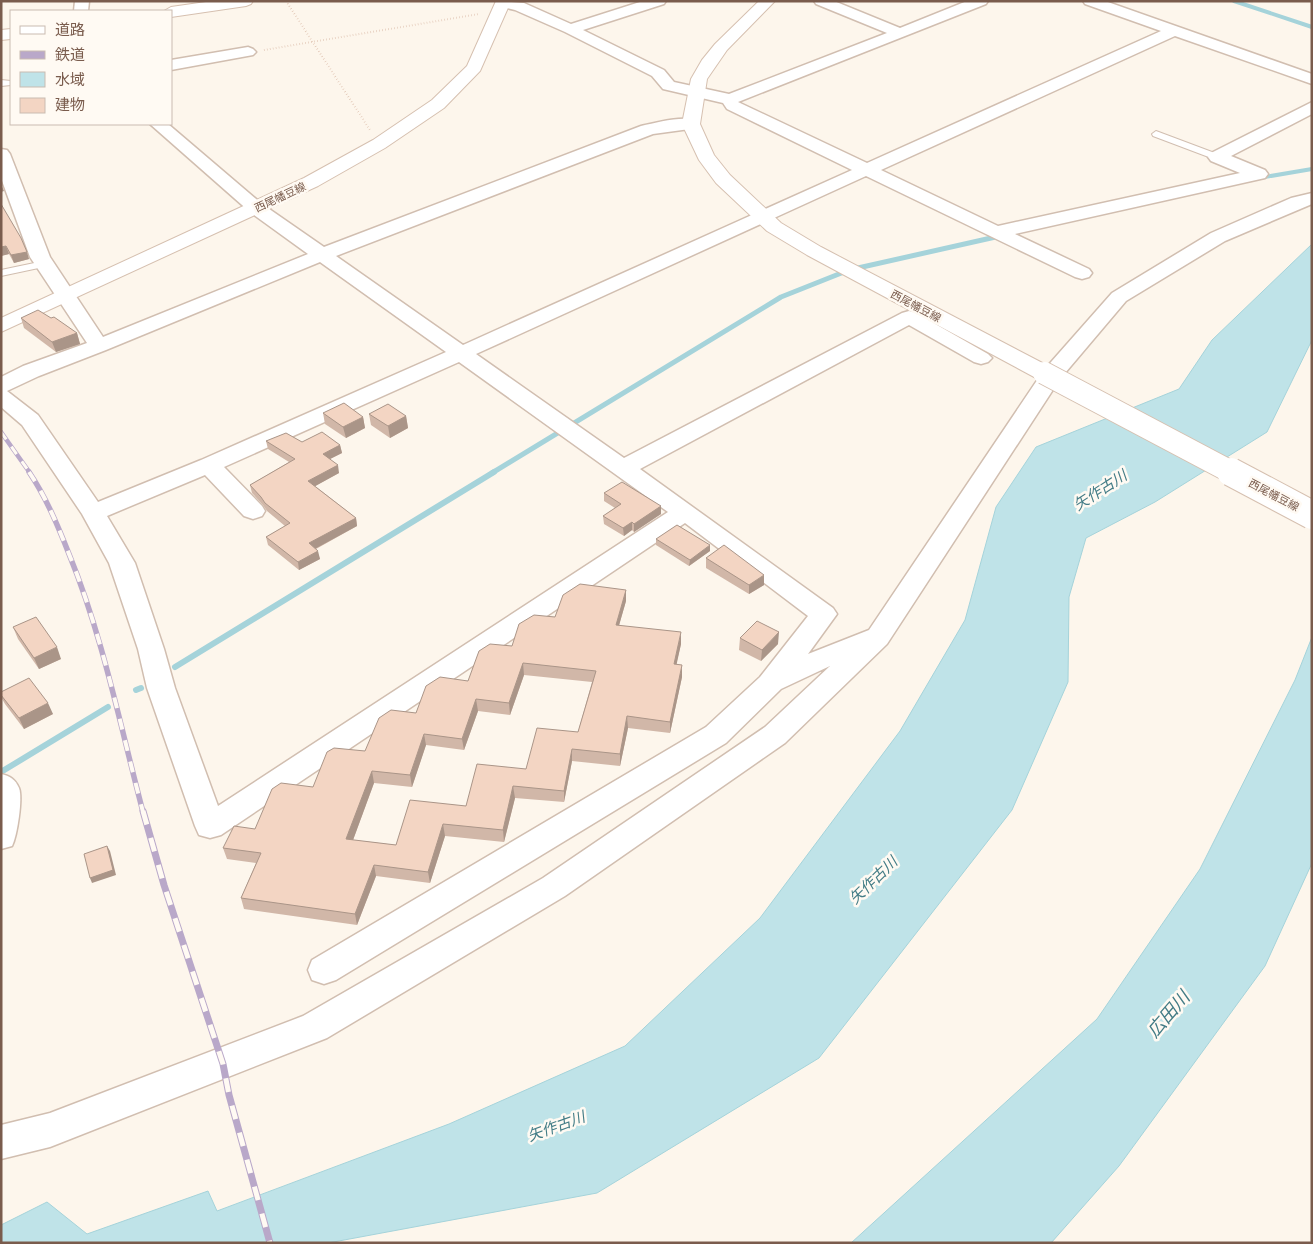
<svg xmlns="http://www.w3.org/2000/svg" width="1313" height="1244" viewBox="0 0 1313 1244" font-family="Poppins,'Noto Sans JP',sans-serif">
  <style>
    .water { fill: #bfe3e8; stroke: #a5d3da }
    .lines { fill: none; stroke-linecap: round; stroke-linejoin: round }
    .stream-far2 { stroke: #a5d3da; stroke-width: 4 }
    .stream-far1 { stroke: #a5d3da; stroke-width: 5 }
    .stream { stroke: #a5d3da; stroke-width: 6 }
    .lane-casing { stroke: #d1beb0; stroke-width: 2 }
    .street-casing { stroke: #d1beb0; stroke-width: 3 }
    .secondary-casing { stroke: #d6c0b0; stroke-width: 2 }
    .path { stroke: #d9b8a5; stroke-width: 2; stroke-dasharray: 0.5 2.5; stroke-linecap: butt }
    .lane { fill: #fff; fill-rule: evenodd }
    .street { fill: #fff; fill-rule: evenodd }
    .secondary { fill: #fff; fill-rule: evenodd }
    .rail-far2-casing { stroke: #b9a8c9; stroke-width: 4.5 }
    .rail-far1-casing { stroke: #b9a8c9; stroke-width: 5.5 }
    .rail-casing { stroke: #b9a8c9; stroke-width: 7 }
    .rail-far2 { stroke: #fffaf3; stroke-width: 3; stroke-dasharray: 9; stroke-linecap: butt }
    .rail-far1 { stroke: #fffaf3; stroke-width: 4; stroke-dasharray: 11; stroke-linecap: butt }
    .rail { stroke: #fffaf3; stroke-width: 5; stroke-dasharray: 14; stroke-linecap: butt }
    .secondary-bridge-far1-casing { stroke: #d6c0b0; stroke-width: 24; stroke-linecap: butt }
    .secondary-bridge-casing { stroke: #d6c0b0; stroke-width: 30; stroke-linecap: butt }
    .secondary-bridge-far1 { stroke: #fff; stroke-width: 22 }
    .secondary-bridge { stroke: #fff; stroke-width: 28 }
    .wall { fill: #d1b7a8; fill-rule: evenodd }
    .shaded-wall { fill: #aa9588 }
    .building { fill: #f3d5c3; stroke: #aa9588; fill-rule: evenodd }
    .labels { text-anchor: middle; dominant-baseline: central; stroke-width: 5; stroke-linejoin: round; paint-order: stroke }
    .far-street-label { font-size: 11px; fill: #7a5c4d; stroke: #fffaf3 }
    .water-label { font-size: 15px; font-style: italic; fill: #437c86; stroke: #fffaf3 }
    .near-water-label { font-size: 18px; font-style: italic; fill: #437c86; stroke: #fffaf3 }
  </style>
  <rect width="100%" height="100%" fill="#fdf6ec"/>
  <g class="water">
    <path d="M1312,244V340L1267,432L1155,502L1086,538L1069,597L1068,682L1012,810L819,1058L597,1193L328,1243H1V1225L47,1202L87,1234L208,1191L217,1211L449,1124L625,1046L760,918L900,731L965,620L996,507L1036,447L1179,389L1212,340Z"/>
    <path d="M1312,637V863L1265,966L1119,1166L1051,1243H851L1097,1019L1200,869L1295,680Z"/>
  </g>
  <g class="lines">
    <g class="stream-far2">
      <path d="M1234,1L1312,27"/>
      <path d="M1259,178L1312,169"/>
    </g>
    <path class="stream-far1" d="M492,473L781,297L849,270L1000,236"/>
    <g class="stream">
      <path d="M175,667L494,472"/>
      <path d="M136,690L141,688"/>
      <path d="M1,772L108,707"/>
    </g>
    <defs>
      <g id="lane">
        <path d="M1,80L11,81V85L1,86Z"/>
        <path d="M1156,131L1220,155L1222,157L1220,159H1214L1153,136L1152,134Z"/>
        <path d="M44,261L48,262V266L1,276V270Z"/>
      </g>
      <g id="street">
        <path d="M75,1H89L88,11H74Z"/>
        <path d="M497,1L524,3L571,24L643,1H666L664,4L583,30L664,70L674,82L729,94L887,33L816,4L814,1H834L900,28L967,1H988L986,4L738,102L867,163L1161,31L1085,4L1083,1H1105L1312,74V84L1175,36L881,170L998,226L1240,173L1211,161L1208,157L1211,153L1312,102V114L1231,156L1265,170L1268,174L1265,178L1015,234L1089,269L1092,273L1089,277L1082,279L1075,277L866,176L476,354L624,458L902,313L909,311L916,313L988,354L992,358L988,362L981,364L974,362L909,325L640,469L833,608L837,614L808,654L869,630L1044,370L1112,293L1211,233L1291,198L1312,193V204L1225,241L1126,301L1060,379L887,644L785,743L565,896L327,1038L50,1147L1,1159V1125L50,1113L303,1016L543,878L765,727L830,666L781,689L726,743L336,980L324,984L312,980L308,970L312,960L706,727L760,677L808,616L685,523L221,835L210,838L199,835L195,826L147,688L138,649L109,563L82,514L22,425L1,407V377L23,366L87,343L30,257L1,178V149L7,150L10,154L50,257L103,337L308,254L250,212L150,124H168L262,204L324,247L641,126C658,122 680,116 697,120L699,124L697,128L653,134L336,256L463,345L852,170L727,109L723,103L663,89L652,76L565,32L515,10L498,6L496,3ZM320,262L446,352L201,460L98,502L38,415L7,391L39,376L106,350ZM459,362L668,512L218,806L175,688L164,649L135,563L107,516L205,475L244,516L253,519L262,516L265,511L262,506L224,467Z"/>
        <path d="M248,47L253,49L256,52L253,55L171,70V60Z"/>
        <path d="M1,774C10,776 15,779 19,788C23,798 17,836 12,846L1,849Z"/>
      </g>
      <g id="secondary">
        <path d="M213,1H253L251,4L246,6L171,17V11H164L171,7Z"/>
        <path d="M496,1H511L480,71L444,108L385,148L318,186L1,332V318L304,178L373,140L432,100L467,66Z"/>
        <path d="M759,1H775L727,50L707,79L700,124L714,155L730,175L781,223L821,247L1052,368L1055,373L1052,378L1044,380L1036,378L807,255L767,231L716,183L699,160L682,124L691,79L702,60L715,44Z"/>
        <path d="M11,29V39L1,40V30Z"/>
      </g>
    </defs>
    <use href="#lane" class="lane-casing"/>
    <use href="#street" class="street-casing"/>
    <use href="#secondary" class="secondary-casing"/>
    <g class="path">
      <path d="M286,1L370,130"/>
      <path d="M264,50L479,14"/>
    </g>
    <use href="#lane" class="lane"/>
    <use href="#street" class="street"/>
    <use href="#secondary" class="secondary"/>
    <defs>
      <path id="rail-far2" d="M1,432L30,473"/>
      <path id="rail-far1" d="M29,472C46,497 58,526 69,554C103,637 120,725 143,812"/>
      <path id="rail" d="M143,811L164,885L223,1064L229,1095L270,1243"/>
    </defs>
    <use href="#rail-far2" class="rail-far2-casing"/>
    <use href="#rail-far1" class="rail-far1-casing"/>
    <use href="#rail" class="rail-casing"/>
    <use href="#rail-far2" class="rail-far2"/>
    <use href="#rail-far1" class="rail-far1"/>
    <use href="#rail" class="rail"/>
    <defs>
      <path id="secondary-bridge-far1" d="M1044,373L1233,473"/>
      <path id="secondary-bridge" d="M1231,472L1312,515"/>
    </defs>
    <use href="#secondary-bridge-far1" class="secondary-bridge-far1-casing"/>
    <use href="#secondary-bridge" class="secondary-bridge-casing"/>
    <use href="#secondary-bridge-far1" class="secondary-bridge-far1"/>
    <use href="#secondary-bridge" class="secondary-bridge"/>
  </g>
  <g class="wall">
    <path d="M1,204L29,259L14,263L9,254L1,256Z"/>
    <path d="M21,318L77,333L80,344L56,352L24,328Z"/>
    <path d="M323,413L363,417L365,428L346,438L325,424Z"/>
    <path d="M369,414L406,416L408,428L390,438L371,425Z"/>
    <path d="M266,441L340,445L342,453L330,459L339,473L315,486L356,518L357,526L316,549L320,559L299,570L268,545L266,537L285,526L267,511L263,505L252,493L250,485L289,462L268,449Z"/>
    <path d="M604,493L661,506V514L634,532L632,530L624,536L604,524L603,516L615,508L604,501Z"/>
    <path d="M656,539L710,551L689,566L656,545Z"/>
    <path d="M706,558L764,585L749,594L706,568Z"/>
    <path d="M626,590V601L619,625L681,644L676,665L682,677L670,733L628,728L620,766L572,761L564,802L515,798L504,842L445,836L430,883L376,876L357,925L244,909L241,898L256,863L227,859L223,848L255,829L313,787L365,751L416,713L468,681L512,646L555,617ZM524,675L592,682L578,732L526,769L466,806L396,845L353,840L374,783L412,787L426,745L464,750L478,711L510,715Z"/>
    <path d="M13,627L61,659L39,669L18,639Z"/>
    <path d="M740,638L778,644L761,661L739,650Z"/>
    <path d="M1,692L53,714L24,729L5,704L1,697Z"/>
  </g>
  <g class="shaded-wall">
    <path d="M1,184L4,191L1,192Z"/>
    <path d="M6,246L9,254L1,256V247Z"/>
    <path d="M27,252L29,259L14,263L11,255Z"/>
    <path d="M77,333L80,344L56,352L52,342Z"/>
    <path d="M406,416L408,428L390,438L388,426Z"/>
    <path d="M363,417L365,428L346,438L343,427Z"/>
    <path d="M340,445L342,453L324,462L323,454Z"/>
    <path d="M338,465L339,473L310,489L308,481Z"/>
    <path d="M661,506V514L634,532V524Z"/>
    <path d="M356,518L357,526L311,551L309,543Z"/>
    <path d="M632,522V530L624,536L623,528Z"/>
    <path d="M710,545V551L689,566L690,560Z"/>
    <path d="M318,551L320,559L299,570L298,562Z"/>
    <path d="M764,575V585L749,594V585Z"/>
    <path d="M626,590V601L616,636V625Z"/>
    <path d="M681,632V644L674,676V664Z"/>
    <path d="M779,632L778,644L761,661L762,650Z"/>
    <path d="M57,647L61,659L39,669L34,658Z"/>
    <path d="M523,663L524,675L510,715L509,703Z"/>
    <path d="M682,665V677L670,733V722Z"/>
    <path d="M476,699L478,711L464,750L462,739Z"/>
    <path d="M48,703L53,714L24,729L19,718Z"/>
    <path d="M627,716L628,728L620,766V754Z"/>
    <path d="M424,734L426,745L412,787L410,775Z"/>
    <path d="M572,749V761L564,802V791Z"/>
    <path d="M372,771L374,783L349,851L346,839Z"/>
    <path d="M513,786L515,798L504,842L503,830Z"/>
    <path d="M443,824L445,836L430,883L428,872Z"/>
    <path d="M107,846L110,851L116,875L92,883L90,878Z"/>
    <path d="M374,865L376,876L357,925L355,914Z"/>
  </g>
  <g class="building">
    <path d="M1,204L21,238L27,252L11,255L6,246L1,247Z"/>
    <path d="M38,310L51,318L54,317L77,333L52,342L21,318Z"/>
    <path d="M344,403L363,417L343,427L323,413Z"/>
    <path d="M388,404L406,416L388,426L369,414Z"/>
    <path d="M322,432L340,445L323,454L338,465L308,481L356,518L309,543L318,551L298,562L266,537L290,523L265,503L261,497L250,485L295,459L266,441L286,433L302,442Z"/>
    <path d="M622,482L661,506L634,524L632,522L623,528L603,516L621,504L604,493Z"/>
    <path d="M677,525L710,545L690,560L656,539Z"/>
    <path d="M724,545L764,575L749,585L706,558Z"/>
    <path d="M580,584L626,590L616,625L681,632L674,664L682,665L670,722L627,716L620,754L572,749L564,791L513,786L503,830L443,824L428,872L374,865L355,914L241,898L261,853L223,848L234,826L255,829L272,789L281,783L313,787L327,752L334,748L365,751L379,718L391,710L416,713L426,686L440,677L468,681L479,651L490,644L512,646L519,624L534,615L555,617L563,595ZM523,663L596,671L578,732L537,728L526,769L477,764L466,806L410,800L396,845L346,839L372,771L410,775L424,734L462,739L476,699L509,703Z"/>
    <path d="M36,617L57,647L34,658L13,627Z"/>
    <path d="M757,621L779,632L762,650L740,638Z"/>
    <path d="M29,678L48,703L19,718L1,695V692Z"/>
    <path d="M107,846L113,870L90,878L84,854Z"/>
  </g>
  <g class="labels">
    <g class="far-street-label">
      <text transform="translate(280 197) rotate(-25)">西尾幡豆線</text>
      <text transform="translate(916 306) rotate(28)">西尾幡豆線</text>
      <text transform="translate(1274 495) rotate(28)">西尾幡豆線</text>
    </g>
    <g class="water-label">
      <text transform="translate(1100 490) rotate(-33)">矢作古川</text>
      <text transform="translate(873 880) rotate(-44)">矢作古川</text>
      <text transform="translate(556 1126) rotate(-20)">矢作古川</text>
    </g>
    <g class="near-water-label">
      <text transform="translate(1168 1014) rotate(-49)">広田川</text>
    </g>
  </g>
  <rect width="1313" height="1244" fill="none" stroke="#7a5c4d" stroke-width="5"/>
  <rect x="10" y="10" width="162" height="115" fill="#fffaf3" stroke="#cabbb1"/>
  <rect x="20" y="26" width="25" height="8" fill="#ffffff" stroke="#cabbb1"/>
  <text x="55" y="35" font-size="15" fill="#7a5c4d">道路</text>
  <rect x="20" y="51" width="25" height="8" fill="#b9a8c9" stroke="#cabbb1"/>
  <text x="55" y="60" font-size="15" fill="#7a5c4d">鉄道</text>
  <rect x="20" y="72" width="25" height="15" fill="#bfe3e8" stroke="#cabbb1"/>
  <text x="55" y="85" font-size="15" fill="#7a5c4d">水域</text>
  <rect x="20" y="98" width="25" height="15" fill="#f3d5c3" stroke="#cabbb1"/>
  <text x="55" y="110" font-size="15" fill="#7a5c4d">建物</text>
</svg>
